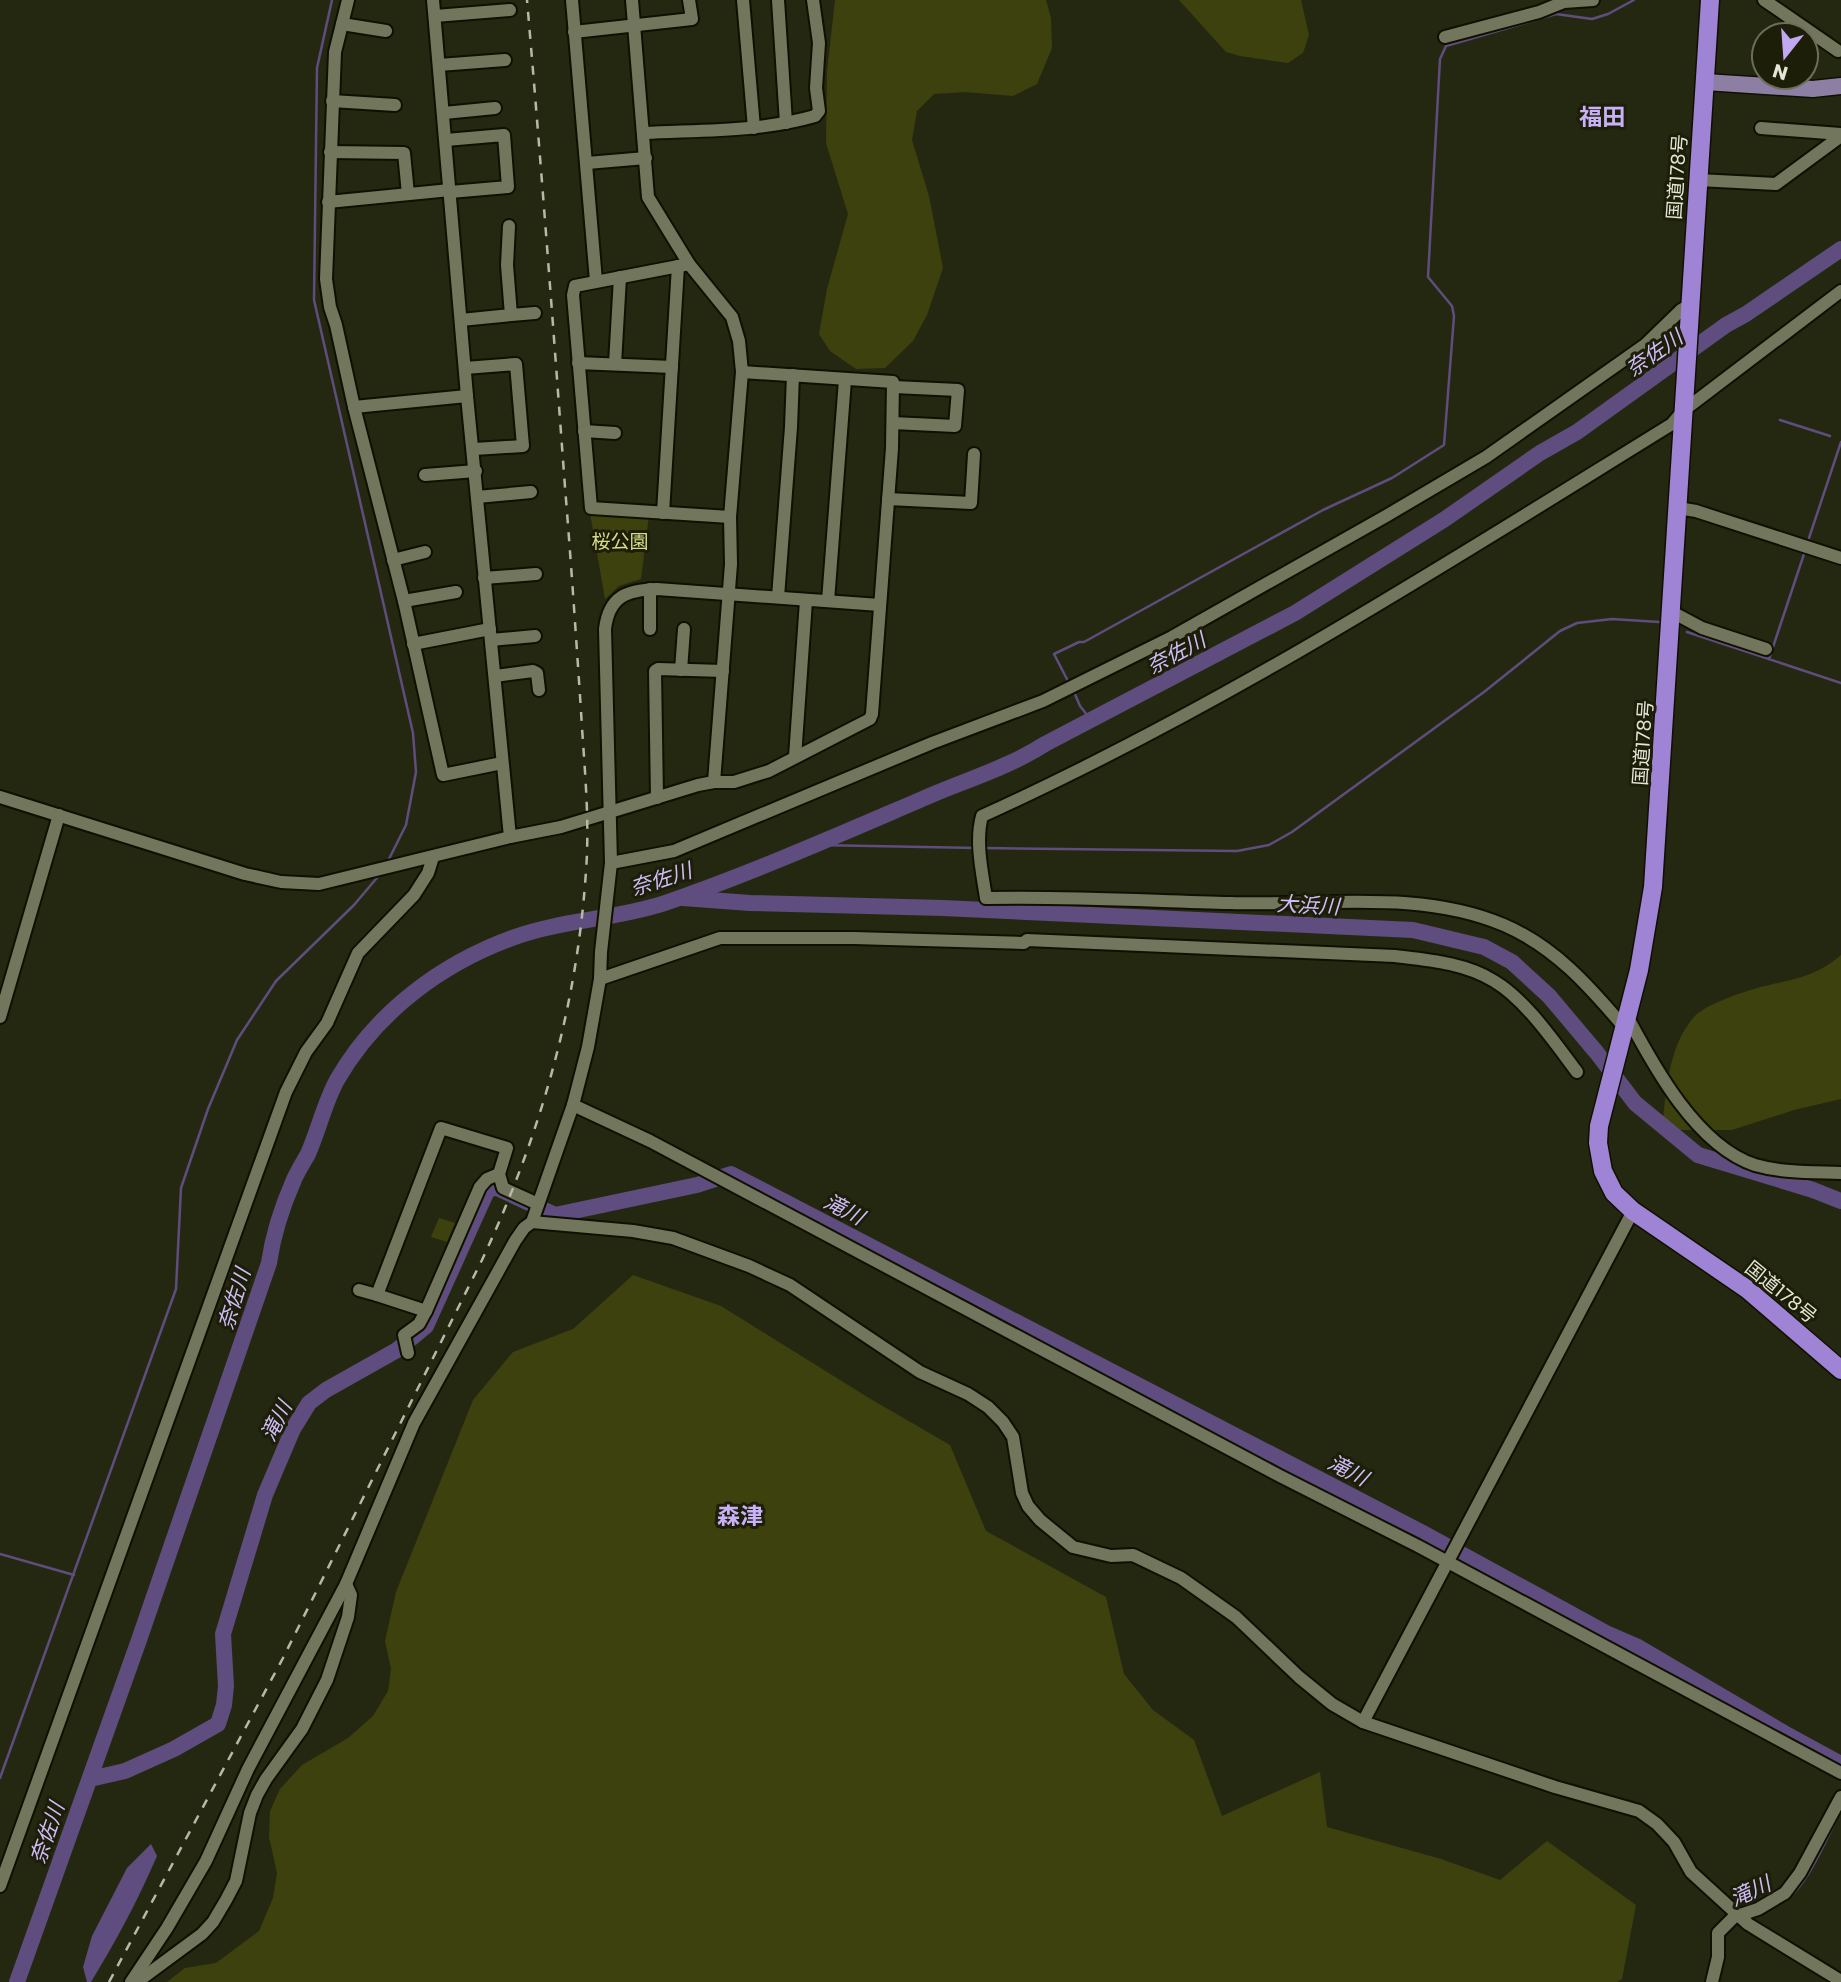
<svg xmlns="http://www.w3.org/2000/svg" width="1841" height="1982" viewBox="0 0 1841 1982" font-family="Poppins,'Noto Sans JP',sans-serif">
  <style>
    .green { fill: #3d410e }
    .water { fill: #5e4d7e }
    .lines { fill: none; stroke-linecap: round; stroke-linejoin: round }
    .stream { stroke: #5e4d7e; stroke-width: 2.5 }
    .river { stroke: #5e4d7e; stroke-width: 16 }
    .minor-casing { stroke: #0f1000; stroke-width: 16 }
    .major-casing { stroke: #0f1000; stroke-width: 19 }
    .highway-casing { stroke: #0f1000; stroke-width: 21 }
    .minor { stroke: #72765c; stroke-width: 12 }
    .major { stroke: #8d7ea4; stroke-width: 16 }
    .highway { stroke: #9f83d4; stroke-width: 18 }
    .rail { stroke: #b7b9a9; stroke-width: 2.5; stroke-dasharray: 9 9; stroke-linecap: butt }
    .labels { text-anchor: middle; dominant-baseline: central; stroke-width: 6; stroke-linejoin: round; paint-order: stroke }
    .street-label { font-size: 19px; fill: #e3e5d7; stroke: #1c1e07 }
    .park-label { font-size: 19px; fill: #d5de88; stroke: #1c1e07 }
    .water-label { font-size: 21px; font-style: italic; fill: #cfbcfa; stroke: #1c1e07 }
    .quarter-label { font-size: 23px; font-weight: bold; fill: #c8b1f7; stroke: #1c1e07 }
  </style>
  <rect width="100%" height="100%" fill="#252811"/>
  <g class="green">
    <path d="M835,0H1046L1051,18L1052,48L1037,84L1013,96L965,92L934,94L917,111L912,140L929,196L943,268L927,315L913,341L885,368L856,369L830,351L819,334L827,289L848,214L826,143L827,72Z"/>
    <path d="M1179,0H1301L1309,35L1303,53L1288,63L1240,56L1226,52Z"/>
    <path d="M590,513L649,515L641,579L619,586L605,599Z"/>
    <path d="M1841,955V1099L1794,1110L1732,1130H1662C1666,1093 1668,1046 1694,1017C1706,1003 1754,988 1773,984C1798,979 1821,973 1841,955Z"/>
    <path d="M439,1218L455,1223L447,1242L431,1237Z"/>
    <path d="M633,1275L721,1306L869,1398L950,1445L986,1531L1106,1597L1124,1674L1153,1710L1194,1740L1222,1816L1320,1772L1327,1827L1441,1859L1500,1880L1547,1841L1636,1905L1622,1979L1617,1982H167L185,1968L216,1963L259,1931L273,1898L277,1873L269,1837L270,1811L280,1789L302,1765L348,1738L373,1716L388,1691L391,1669L385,1641L396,1592L473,1400L513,1352L573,1329Z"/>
  </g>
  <path class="water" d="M151,1844L157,1856C138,1900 116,1941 91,1982H87L83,1967L92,1936L127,1868Z"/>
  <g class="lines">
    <g class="stream">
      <path d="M332,0L317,68L314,300L413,733L416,772L406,825L388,861"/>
      <path d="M1780,420L1830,436"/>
      <path d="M1809,538L1841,442"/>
      <path d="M1687,632L1841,683"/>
      <path d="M1769,659L1804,554"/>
      <path d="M1069,683L1054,654L1079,642H1084L1323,510L1392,478L1444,445L1454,316L1452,306L1428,277L1440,59L1446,46L1556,14L1592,19L1608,14L1634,0"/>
      <path d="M1074,692L1080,706L1091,720"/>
      <path d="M817,845L977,848"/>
      <path d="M983,848L1237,851L1269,845L1292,832L1484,692L1560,631L1577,623L1612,619L1659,622"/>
      <path d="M0,1554L74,1575"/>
      <path d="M0,1778L176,1289L181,1188L208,1109L237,1040L276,981L354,905L381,873"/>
      <path d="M1787,1898C1806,1887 1827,1838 1837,1818"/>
    </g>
    <g class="river">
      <path d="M683,898L750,903L943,908L1413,930L1484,947L1512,962L1549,996L1597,1053L1635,1103L1698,1155L1813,1190L1841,1201"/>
      <path d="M90,1779L125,1771L174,1749L218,1724L224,1705L226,1686L223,1634L265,1495L293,1429L309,1403L326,1390L397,1350L426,1326L487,1191L495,1187L555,1215L697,1185L731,1174L1423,1533L1606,1633L1636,1646L1784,1733L1841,1764"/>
      <path d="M17,1982L139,1640L269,1263C273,1235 282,1207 293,1182C297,1172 303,1163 308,1154C319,1129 324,1104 337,1080C376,1012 442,963 515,937C563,920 617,919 665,903C752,873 836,836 920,800C962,781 1006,769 1045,744L1295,613L1445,519L1540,453L1577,432L1726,325L1746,314L1841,249"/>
    </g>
    <defs>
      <g id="minor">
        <path d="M348,0L335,52L326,279L330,307L336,325L354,407L404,601L443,775L502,763"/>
        <path d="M433,0L467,396L510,837"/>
        <path d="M572,0L596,281"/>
        <path d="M632,0L648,197L689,264L732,317L739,341L742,372L730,517L731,564L714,782"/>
        <path d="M743,0L754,128"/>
        <path d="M778,0L786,123"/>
        <path d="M1764,0L1838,51"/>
        <path d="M435,16L510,10"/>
        <path d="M342,24L386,31"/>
        <path d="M574,32L692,19L689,0"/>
        <path d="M1445,37L1539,12L1564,2L1593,0"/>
        <path d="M439,65L505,60"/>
        <path d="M332,101L395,105"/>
        <path d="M444,113L495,108"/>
        <path d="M1761,128L1841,134"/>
        <path d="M644,133C702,130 759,132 815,116L819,111L816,88L819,43L813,0"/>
        <path d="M446,140L504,135L508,187L450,192"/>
        <path d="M330,152L404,153L408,194"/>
        <path d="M587,163L646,158"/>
        <path d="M1698,180L1776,184L1841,136"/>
        <path d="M328,202L450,190"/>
        <path d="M689,264L575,286L573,295L591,508L730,517"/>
        <path d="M511,315L535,313"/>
        <path d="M461,320L511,315L507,265L509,226"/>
        <path d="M578,363L672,367"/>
        <path d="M615,364L620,277"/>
        <path d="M465,368L516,364L523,446L474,449"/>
        <path d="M354,407L467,396"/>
        <path d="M893,423L955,426L958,390L894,387"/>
        <path d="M584,431L615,433"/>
        <path d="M425,475L476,471"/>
        <path d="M477,497L531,492"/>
        <path d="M888,499L971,503L974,454"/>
        <path d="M1678,508L1696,511L1841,558"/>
        <path d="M663,513L678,266"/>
        <path d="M393,560L425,552"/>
        <path d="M484,578L536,574"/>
        <path d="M778,597L791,427L793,375"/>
        <path d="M404,601L456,592"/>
        <path d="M828,601L845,380"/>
        <path d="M1672,612L1702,628L1766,649"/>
        <path d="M650,629V589"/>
        <path d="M491,640L535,636"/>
        <path d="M413,644L490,629"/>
        <path d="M681,670L684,629"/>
        <path d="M495,676L533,671L537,673L539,690"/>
        <path d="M795,757L806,601"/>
        <path d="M0,797L245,874L281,882L319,884L510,837L561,827L698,785L714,782H734L769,771L870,719L872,714L892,448L893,382L742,372"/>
        <path d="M657,798L655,671L658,669L723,671"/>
        <path d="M611,863L674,851L932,743L1043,701L1172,637L1386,516L1486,457L1645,345L1681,310L1690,305"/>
        <path d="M600,979L720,938H854L1024,943L1027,940L1395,956C1428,960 1465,963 1494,981C1526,1000 1555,1043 1577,1072"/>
        <path d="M1627,1016C1654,1067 1697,1146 1755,1165C1783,1173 1812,1172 1841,1173"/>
        <path d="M0,1017L59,815"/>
        <path d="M1624,1027C1589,986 1555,947 1504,925C1419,889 1321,906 1231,903C1149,901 1068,896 986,898C982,872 975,841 982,816C1223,707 1447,563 1672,424L1683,411L1841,291"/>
        <path d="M573,1105L650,1141L1280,1476L1418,1546L1841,1773"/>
        <path d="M532,1222L633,1231L673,1238L749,1266L790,1285L920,1372L968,1394L988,1407L1003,1422L1013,1437L1022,1493L1028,1506L1040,1520L1073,1547L1111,1556L1133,1555L1181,1578L1236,1617L1299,1677L1332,1704L1363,1722L1555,1787L1639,1811L1657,1824L1674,1842L1691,1872L1748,1924L1841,1981"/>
        <path d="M359,1290L377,1295"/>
        <path d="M426,1311L377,1295L441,1128L507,1148L499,1174L503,1188L538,1204"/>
        <path d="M408,1353L404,1335L419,1324L426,1311L480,1187L487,1179L499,1174"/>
        <path d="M1363,1722L1633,1211"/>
        <path d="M0,1886L286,1092L306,1052L327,1023L358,953L414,895L428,873L433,857"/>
        <path d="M131,1982L167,1928L206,1861L248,1769L346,1584L414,1423L515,1241L524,1228L532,1222L573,1105L588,1047L600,979L601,952L611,863L605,629C609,596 627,590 657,589L880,605"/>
        <path d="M137,1982L202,1934L213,1922L226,1900L236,1881L250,1813L257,1795L266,1779L302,1729L327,1680L348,1617L351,1595L346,1584"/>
        <path d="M1712,1982L1718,1957V1933L1734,1917L1758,1909L1785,1893L1800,1873L1841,1797"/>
      </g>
      <path id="major" d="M1705,82L1813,89L1841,86"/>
      <path id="highway" d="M1710,0L1653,887L1639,970L1599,1126L1598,1143L1603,1171L1614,1193L1633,1211L1747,1289L1841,1370"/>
    </defs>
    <use href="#minor" class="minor-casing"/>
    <use href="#major" class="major-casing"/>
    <use href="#highway" class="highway-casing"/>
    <use href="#minor" class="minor"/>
    <use href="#major" class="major"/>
    <use href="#highway" class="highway"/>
    <path class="rail" d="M109,1982L283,1658L482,1260C540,1136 577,1008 586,871C590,818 584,764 581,711C576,636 571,561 565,487C553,324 541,162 527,0"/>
  </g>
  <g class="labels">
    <g class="street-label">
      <text transform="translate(1677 177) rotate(-86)">国道178号</text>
      <text transform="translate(1643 743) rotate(-86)">国道178号</text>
      <text transform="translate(1781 1292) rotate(39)">国道178号</text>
    </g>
    <g class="park-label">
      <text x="620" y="541">桜公園</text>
    </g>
    <g class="water-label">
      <text transform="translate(1654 353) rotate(-35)">奈佐川</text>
      <text transform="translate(1176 653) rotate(-28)">奈佐川</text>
      <text transform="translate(661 879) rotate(-18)">奈佐川</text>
      <text transform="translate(1308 905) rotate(3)">大浜川</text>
      <text transform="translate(844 1209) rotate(27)">滝川</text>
      <text transform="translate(234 1299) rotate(-73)">奈佐川</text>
      <text transform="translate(276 1421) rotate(-63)">滝川</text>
      <text transform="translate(1348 1470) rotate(27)">滝川</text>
      <text transform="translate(47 1833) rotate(-71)">奈佐川</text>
      <text transform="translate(1750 1891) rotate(-25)">滝川</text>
    </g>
    <g class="quarter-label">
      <text x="1602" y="117">福田</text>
      <text x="740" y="1516">森津</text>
    </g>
  </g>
  <g transform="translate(1785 56) rotate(197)"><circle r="33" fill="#1c1e07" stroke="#6c6e5a" stroke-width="2"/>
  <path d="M0-5L12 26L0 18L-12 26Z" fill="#c1a8f3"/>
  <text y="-10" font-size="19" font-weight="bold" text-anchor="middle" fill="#e3e5d7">N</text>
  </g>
</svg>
